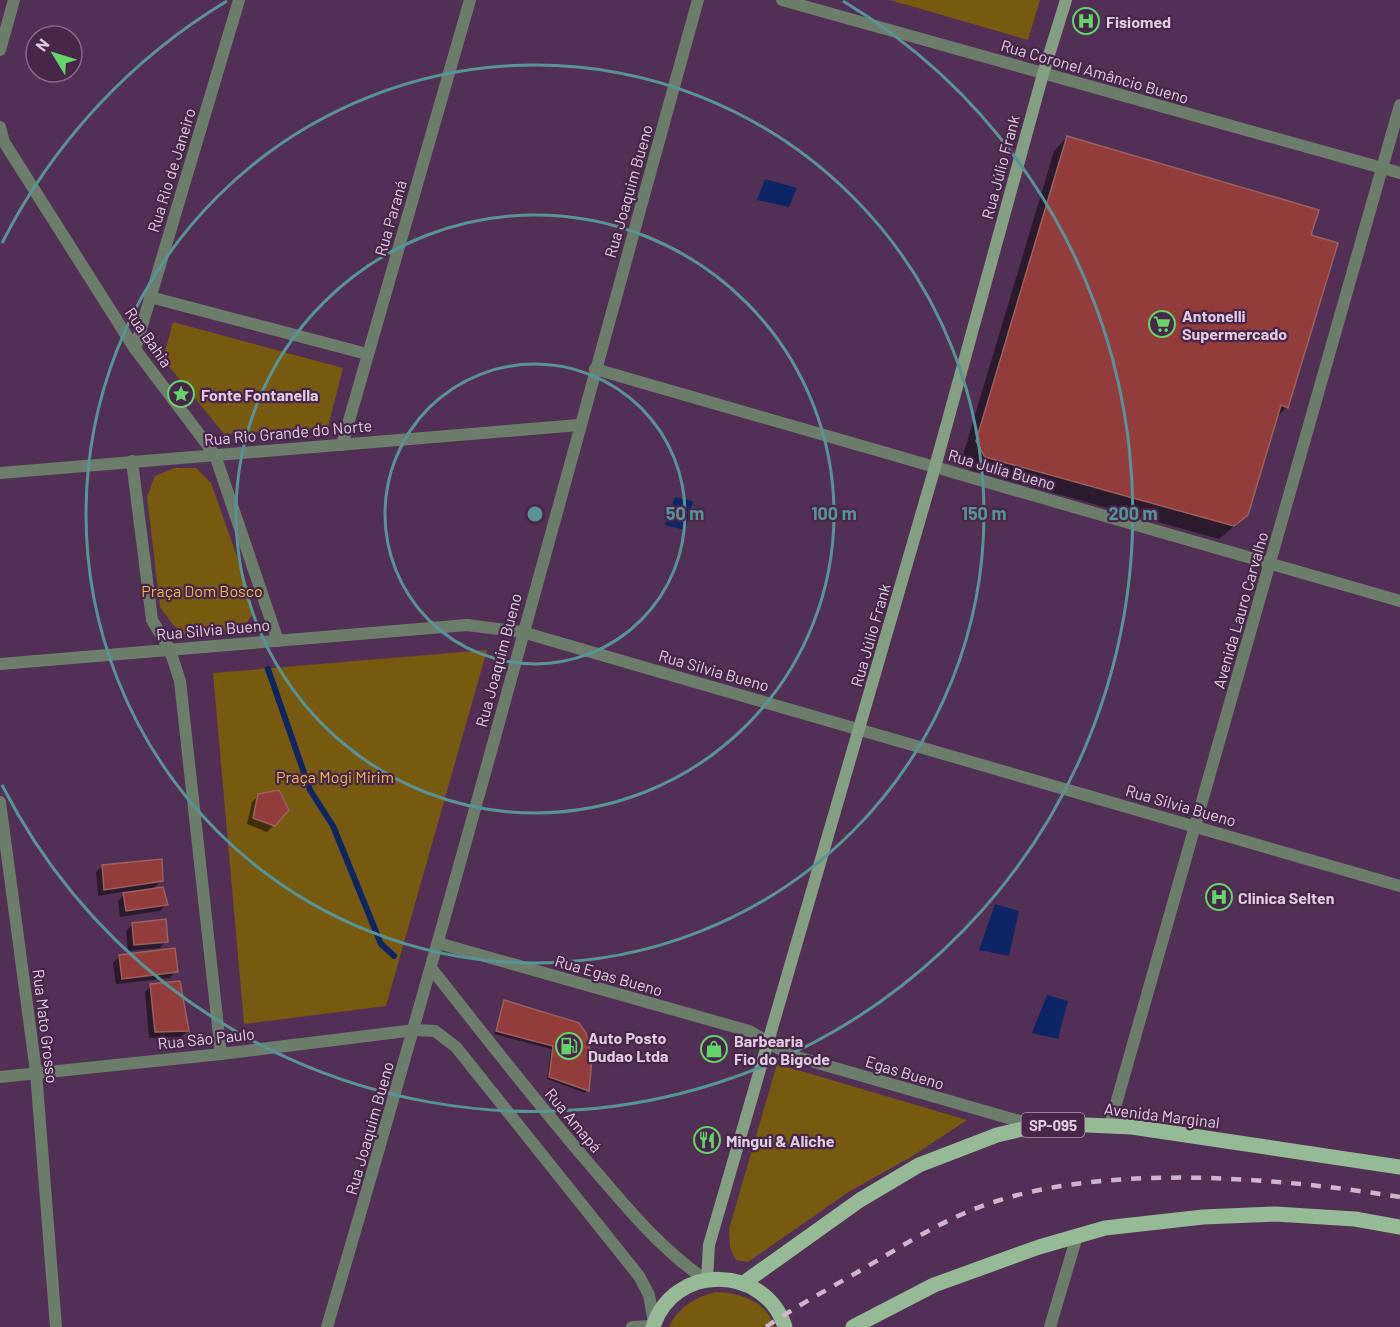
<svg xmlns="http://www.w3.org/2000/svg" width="1400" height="1327" viewBox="0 0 1400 1327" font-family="Barlow,sans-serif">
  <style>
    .green { fill: #775910 }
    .water { fill: #0d2564 }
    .shadow { fill: #0007 }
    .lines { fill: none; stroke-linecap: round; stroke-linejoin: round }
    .stream { stroke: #0d2564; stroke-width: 6 }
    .building { fill: #923d3b; stroke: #9b615d; stroke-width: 1.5 }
    .minor { stroke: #6c7d6b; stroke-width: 12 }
    .tertiary { stroke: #6c7d6b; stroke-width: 12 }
    .secondary { stroke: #849f83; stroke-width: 12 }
    .primary { stroke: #96ba95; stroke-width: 15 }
    .rail { stroke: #ccb5cd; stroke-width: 4.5; stroke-dasharray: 10 10; stroke-linecap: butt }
    .ring { fill: none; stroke: #589497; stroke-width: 3 }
    .labels { text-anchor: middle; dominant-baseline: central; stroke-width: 4.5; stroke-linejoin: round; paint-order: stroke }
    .shield { fill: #47264a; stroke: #b39ab4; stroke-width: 1.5 }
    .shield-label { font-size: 15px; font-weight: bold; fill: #e1cce2 }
    .poi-label { font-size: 16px; font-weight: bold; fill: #e1cce2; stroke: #47264a; text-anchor: start }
    .street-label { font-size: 16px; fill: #e1cce2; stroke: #47264a }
    .park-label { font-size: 16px; fill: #edb940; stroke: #47264a }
    .centre { fill: #589497; stroke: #47264a; stroke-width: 3 }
    .ring-label { font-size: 18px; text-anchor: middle; font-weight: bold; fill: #589497; stroke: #47264a; stroke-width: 4.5; stroke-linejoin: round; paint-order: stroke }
  </style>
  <rect width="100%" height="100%" fill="#523055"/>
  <g class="green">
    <path d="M890,0H1040L1028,40Z"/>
    <path d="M173,322L343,368L328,427L224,434L163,359Z"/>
    <path d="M174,468H196L211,483L250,593L253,614L245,625L190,639L174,626L160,607L147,497L155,476Z"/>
    <path d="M487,650L386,1006L244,1024L213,673Z"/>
    <path d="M777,1064L967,1120L911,1157L850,1191L748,1262L736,1260L730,1248L729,1229Z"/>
    <path d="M716,1292C740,1293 767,1301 774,1327H669C678,1307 696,1297 716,1292Z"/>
  </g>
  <g class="water">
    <path d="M765,179L797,188L789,207L757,200Z"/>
    <path d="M675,497L693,501L685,530L665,525Z"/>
    <path d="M995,904L1019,911L1009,956L979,950Z"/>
    <path d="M1047,995L1068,1001L1058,1039L1032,1033Z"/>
  </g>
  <g class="shadow">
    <path d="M1067,137L1309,236L1287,407L1276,418L1247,515L1219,539L971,470L963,455L1054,151Z"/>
    <path d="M259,795L274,825L267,832L247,824L252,802Z"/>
    <path d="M102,866L162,880L152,890L166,904L160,911L120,917L118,901L127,891L98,896L96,872Z"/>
    <path d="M133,924L166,941L160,948L128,951L126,931Z"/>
    <path d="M120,956L176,971L170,978L116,984L113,963Z"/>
    <path d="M151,986L187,1031L181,1037L149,1038L145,992Z"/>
    <path d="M504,1002L578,1024L588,1090L585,1093L547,1079L551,1049L494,1034Z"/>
  </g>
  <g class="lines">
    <path class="stream" d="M268,669L310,790L333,826L381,944L394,956"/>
  </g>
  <g class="building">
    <path d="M1067,136L1319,210L1311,235L1338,243L1288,408L1281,405L1248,515L1234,526L985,457L976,441Z"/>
    <path d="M279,790L289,810L275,826L253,818L258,794Z"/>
    <path d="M162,859L163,881L104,890L102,865Z"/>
    <path d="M163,887L168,905L126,911L123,893Z"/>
    <path d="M166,919L168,942L134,945L132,923Z"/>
    <path d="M175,948L178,972L122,979L119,955Z"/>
    <path d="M180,981L189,1031L155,1032L150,984Z"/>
    <path d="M504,1000L579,1023L586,1033L592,1058L589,1091L549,1077L553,1046L496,1031Z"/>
  </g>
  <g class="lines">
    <g class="minor">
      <path d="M782,0L1400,173"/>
      <path d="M0,50L14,0"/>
      <path d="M0,127L4,142L135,349L215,455L278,641"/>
      <path d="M150,297L367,354"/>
      <path d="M135,349L239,0"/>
      <path d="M595,369L1400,601"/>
      <path d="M342,445L470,0"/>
      <path d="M132,461L152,620L170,650L180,681L221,1054"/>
      <path d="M0,473L579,425"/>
      <path d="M0,664L467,625L522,632L1400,886"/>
      <path d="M0,802L36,1072L56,1327"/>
      <path d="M438,943L749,1031L790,1055L1033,1125"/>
      <path d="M0,1077L221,1054L415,1030"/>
      <path d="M1110,1125L1400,105"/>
      <path d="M632,1327L653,1326"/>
      <path d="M1050,1327L1077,1236"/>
    </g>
    <g class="tertiary">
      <path d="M431,968C484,1035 536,1102 592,1167C629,1210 657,1245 704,1279"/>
      <path d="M415,1030L435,1031L456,1047L639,1276L649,1295L654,1323"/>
      <path d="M327,1327C457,886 575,443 698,0"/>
    </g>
    <path class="secondary" d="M707,1279L709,1245L935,467L1043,74L1066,0"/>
    <g class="primary">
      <path d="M745,1282L860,1200L919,1165L997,1135L1035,1126L1065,1124L1132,1127L1400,1167"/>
      <path d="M653,1327C673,1263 765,1264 785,1327"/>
      <path d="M853,1327L934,1285L1039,1247L1105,1228L1203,1217L1275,1214L1355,1219L1400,1227"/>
    </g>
    <path class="rail" d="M766,1327C798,1305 834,1286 868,1266C902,1246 935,1225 972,1210C1091,1161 1275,1177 1400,1197"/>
  </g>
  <g class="ring">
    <circle cx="535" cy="514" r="150"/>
    <circle cx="535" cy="514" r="299"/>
    <circle cx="535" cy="514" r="449"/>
    <path d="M2 243A598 598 0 0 1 227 1M843 1A598 598 0 1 1 2 785"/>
  </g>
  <defs>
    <symbol id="hospital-ring" viewBox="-11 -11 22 22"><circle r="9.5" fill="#47264a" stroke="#64d468" stroke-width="1.5"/><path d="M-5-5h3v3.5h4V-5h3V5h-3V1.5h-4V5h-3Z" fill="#64d468"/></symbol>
    <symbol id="supermarket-ring" viewBox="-11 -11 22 22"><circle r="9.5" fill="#47264a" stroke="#64d468" stroke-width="1.5"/><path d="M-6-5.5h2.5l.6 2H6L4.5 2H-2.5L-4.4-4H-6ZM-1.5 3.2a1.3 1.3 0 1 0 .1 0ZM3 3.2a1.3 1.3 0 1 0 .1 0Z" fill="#64d468"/></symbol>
    <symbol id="sight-ring" viewBox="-11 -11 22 22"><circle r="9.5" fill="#47264a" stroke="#64d468" stroke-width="1.5"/><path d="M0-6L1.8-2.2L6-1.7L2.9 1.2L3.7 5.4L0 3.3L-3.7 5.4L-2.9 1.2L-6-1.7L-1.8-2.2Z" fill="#64d468"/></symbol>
    <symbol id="fuel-ring" viewBox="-11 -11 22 22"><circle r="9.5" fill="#47264a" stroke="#64d468" stroke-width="1.5"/><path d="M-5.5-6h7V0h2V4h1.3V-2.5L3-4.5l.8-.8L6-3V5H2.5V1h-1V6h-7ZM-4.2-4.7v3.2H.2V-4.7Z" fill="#64d468"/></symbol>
    <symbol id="shop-ring" viewBox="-11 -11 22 22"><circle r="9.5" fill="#47264a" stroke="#64d468" stroke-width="1.5"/><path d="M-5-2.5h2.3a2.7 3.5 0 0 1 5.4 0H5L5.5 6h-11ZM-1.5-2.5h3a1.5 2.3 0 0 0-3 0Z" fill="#64d468"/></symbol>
    <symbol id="restaurant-ring" viewBox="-11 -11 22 22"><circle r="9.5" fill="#47264a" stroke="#64d468" stroke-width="1.5"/><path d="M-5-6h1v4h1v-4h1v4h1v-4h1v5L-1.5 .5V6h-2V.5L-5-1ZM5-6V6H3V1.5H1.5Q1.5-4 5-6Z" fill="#64d468"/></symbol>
  </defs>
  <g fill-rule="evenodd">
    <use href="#hospital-ring" x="1071" y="6" width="30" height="30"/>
    <use href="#supermarket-ring" x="1147" y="309" width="30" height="30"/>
    <use href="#sight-ring" x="166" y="379" width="30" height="30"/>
    <use href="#hospital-ring" x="1204" y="882" width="30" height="30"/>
    <use href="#fuel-ring" x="554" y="1031" width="30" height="30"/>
    <use href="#shop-ring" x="699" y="1034" width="30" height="30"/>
    <use href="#restaurant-ring" x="692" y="1125" width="30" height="30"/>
  </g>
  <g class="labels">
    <rect class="shield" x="1021.5" y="1113" width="63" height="24" rx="4.5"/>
    <g class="shield-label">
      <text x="1053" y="1125">SP-095</text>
    </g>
    <g class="poi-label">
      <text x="1106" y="21">Fisiomed</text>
      <text x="1182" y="315">Antonelli<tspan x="1182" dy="18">Supermercado</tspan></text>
      <text x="201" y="394">Fonte Fontanella</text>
      <text x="1238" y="897">Clinica Selten</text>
      <text x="588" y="1037">Auto Posto<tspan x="588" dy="18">Dudao Ltda</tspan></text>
      <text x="734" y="1040">Barbearia<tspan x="734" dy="18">Fio do Bigode</tspan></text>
      <text x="726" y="1140">Mingui &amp; Aliche</text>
    </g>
    <g class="street-label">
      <text transform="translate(1095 71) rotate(16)">Rua Coronel Amâncio Bueno</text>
      <text transform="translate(1000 167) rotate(-75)">Rua Júlio Frank</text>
      <text transform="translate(171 170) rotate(-73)">Rua Rio de Janeiro</text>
      <text transform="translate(628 191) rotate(-74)">Rua Joaquim Bueno</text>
      <text transform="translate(390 218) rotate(-74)">Rua Paraná</text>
      <text transform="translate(149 337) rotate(55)">Rua Bahia</text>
      <text transform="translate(288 432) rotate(-5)">Rua Rio Grande do Norte</text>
      <text transform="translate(1002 469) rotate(16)">Rua Julia Bueno</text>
      <text transform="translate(1240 610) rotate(-74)">Avenida Lauro Carvalho</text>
      <text transform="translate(213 629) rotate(-5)">Rua Silvia Bueno</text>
      <text transform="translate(870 635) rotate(-74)">Rua Júlio Frank</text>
      <text transform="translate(498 660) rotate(-75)">Rua Joaquim Bueno</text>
      <text transform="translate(714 670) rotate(16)">Rua Silvia Bueno</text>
      <text transform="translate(1181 805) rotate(16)">Rua Silvia Bueno</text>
      <text transform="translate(609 975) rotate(16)">Rua Egas Bueno</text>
      <text transform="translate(46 1026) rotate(83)">Rua Mato Grosso</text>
      <text transform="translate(206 1038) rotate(-6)">Rua São Paulo</text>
      <text transform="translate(905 1072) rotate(17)">Egas Bueno</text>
      <text transform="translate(1162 1115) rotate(7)">Avenida Marginal</text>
      <text transform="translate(574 1120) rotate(50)">Rua Amapá</text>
      <text transform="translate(369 1128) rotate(-74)">Rua Joaquim Bueno</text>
    </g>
    <g class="park-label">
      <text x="202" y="590">Praça Dom Bosco</text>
      <text x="335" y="776">Praça Mogi Mirim</text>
    </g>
  </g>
  <circle cx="535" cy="514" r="9" class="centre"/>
  <g class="ring-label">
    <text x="685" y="520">50 m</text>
    <text x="834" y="520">100 m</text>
    <text x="984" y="520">150 m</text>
    <text x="1133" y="520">200 m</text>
  </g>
  <g transform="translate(54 54) rotate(308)"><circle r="28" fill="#47264a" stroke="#856887" stroke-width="1.5"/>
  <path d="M0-4.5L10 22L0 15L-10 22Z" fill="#64d468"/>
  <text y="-9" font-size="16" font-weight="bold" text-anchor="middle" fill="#e1cce2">N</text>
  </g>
</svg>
